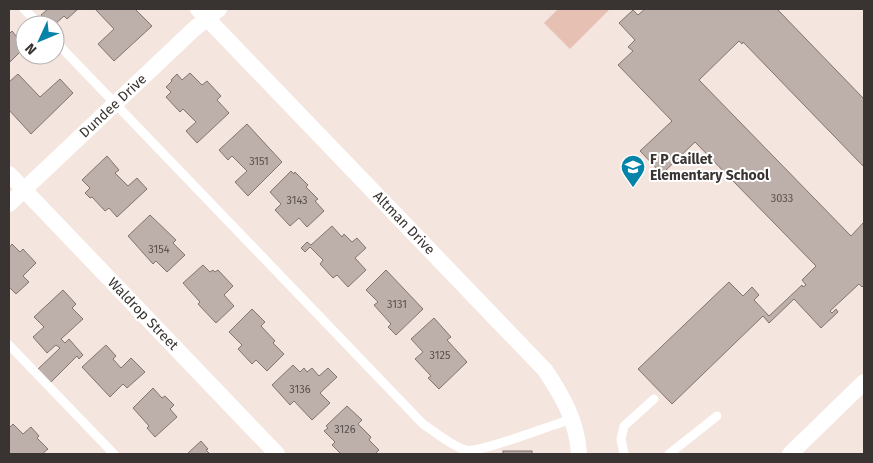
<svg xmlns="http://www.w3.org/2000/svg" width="873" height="463" viewBox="0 0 873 463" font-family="'Fira Sans',sans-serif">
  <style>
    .green { fill: #e6c1b3 }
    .building { fill: #bdafa9; stroke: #82746f }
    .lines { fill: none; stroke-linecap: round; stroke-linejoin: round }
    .lane { stroke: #fff; stroke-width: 9 }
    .street { stroke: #fff; stroke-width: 16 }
    .labels { text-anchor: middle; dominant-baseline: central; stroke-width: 4; stroke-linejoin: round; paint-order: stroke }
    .number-label { font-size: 11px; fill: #5a524f }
    .street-label { font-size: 14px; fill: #393331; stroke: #fff }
    .poi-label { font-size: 14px; font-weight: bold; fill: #393331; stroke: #fff; text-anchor: start }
  </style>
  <rect width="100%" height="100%" fill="#f5e5df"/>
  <path class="green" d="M558,9H610L570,49L544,23Z"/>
  <g class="building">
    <path d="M48,9H78L67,19L64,16L54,25H51L41,15Z"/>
    <path d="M95,9H135L152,26L114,61L98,44L114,29Z"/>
    <path d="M645,9H777L864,99V167L743,42L742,44L739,41L699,80L851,236L864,222V285L862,287L859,284L830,311L832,313L836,309L838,312L821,328L794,299L769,323L763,316L672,404L638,369L729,282L743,296L752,287L759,295L754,300L769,316L802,285L803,287L806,285L802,280L816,266L695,142L662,174L640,151L672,121L618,65L633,51L628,47L635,40L619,23L633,10L638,15Z"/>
    <path d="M12,31L25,47L9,63V34Z"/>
    <path d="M190,73L202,85L207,81L221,96L217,100L229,113L197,143L186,131L196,122L183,109L180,112L166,97L171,92L166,87L172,81L171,80L177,74L182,80Z"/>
    <path d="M18,74L40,97L60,79L73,93L31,134L9,110V82Z"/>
    <path d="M247,124L282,162L248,196L235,182L247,171L232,156L228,160L219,150Z"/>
    <path d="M107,156L119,170L115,173L128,186L137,178L147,189L117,217L109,208L105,211L92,197L90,198L85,193L90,188L82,180Z"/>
    <path d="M291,171L294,174L295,172L308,185L306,187L318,199L315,201L324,211L307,227L299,218L290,226L275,210L281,204L270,192Z"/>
    <path d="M150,215L176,240L173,243L185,255L167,272L156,261L153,264L128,236Z"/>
    <path d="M332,226L342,237L344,234L352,242L357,238L366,248L355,258L366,270L348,287L337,275L333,278L320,264L323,260L310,247L305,252L301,248L307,242L311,245Z"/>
    <path d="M12,244L20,252L23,249L36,263L23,276L29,282L16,294L9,287V248Z"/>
    <path d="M203,265L210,272L213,270L215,272L218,270L233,286L224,295L234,306L216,323L198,304L200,302L183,283Z"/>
    <path d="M386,270L423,309L396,335L388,327L391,324L374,305L378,302L366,290Z"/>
    <path d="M63,290L76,304L72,308L83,319L61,339L65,343L69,339L83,355L79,359L77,356L50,383L37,370L60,348L56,345L47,353L33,337L44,327L34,317Z"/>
    <path d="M252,309L265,322L261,326L275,341L273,343L284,354L267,371L256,360L252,364L238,349L242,345L229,332Z"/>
    <path d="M434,318L451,337L447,340L467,362L439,389L428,378L431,376L415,359L423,352L411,339Z"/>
    <path d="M106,345L116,356L113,359L121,368L131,358L145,372L127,388L123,384L110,397L82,367Z"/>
    <path d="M293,365L300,372L304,368L307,372L312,368L319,376L328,368L337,377L320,393L330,403L312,420L294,401L290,405L272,385Z"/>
    <path d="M153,388L162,398L165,396L174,405L170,409L177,417L155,437L147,428L149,426L133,408Z"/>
    <path d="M347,406L362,420L358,424L371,437L369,440L379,450L375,454H341L332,445L335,442L324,431L328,428L326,426Z"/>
    <path d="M13,424L23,434L31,427L39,436L37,438L48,449L42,454H9V428Z"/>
    <path d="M201,441L208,449L206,450L210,454H187Z"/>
    <rect x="503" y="451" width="29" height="3"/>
  </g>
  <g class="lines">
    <g class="lane">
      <path d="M24,9L40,25"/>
      <path d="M55,41L423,424C434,431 453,447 466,450C479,454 553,424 573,419"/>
      <path d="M9,345L114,454"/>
      <path d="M624,454L621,439L624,426L654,399"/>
      <path d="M669,454L717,416"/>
    </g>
    <g class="street">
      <path d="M198,9L545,370C563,397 577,421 579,454"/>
      <path d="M9,174L277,454"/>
      <path d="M9,204L194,29L219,9"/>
      <path d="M790,454L864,382"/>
    </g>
  </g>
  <defs>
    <symbol id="school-pin" viewBox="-11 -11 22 30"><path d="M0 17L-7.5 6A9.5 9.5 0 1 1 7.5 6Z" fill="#0583a8" stroke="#fff"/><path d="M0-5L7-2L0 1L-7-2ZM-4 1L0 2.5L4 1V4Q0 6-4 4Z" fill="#fff"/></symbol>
  </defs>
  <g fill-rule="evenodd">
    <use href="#school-pin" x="619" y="153" width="28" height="38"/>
  </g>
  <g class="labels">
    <g class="number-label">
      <text x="259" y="161">3151</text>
      <text x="782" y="198">3033</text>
      <text x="297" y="200">3143</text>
      <text x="159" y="249">3154</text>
      <text x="397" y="304">3131</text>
      <text x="440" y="355">3125</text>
      <text x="300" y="389">3136</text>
      <text x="345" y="429">3126</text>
    </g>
    <g class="street-label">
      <text transform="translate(113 106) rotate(-43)">Dundee Drive</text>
      <text transform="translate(404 223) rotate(46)">Altman Drive</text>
      <text transform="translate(143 314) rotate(46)">Waldrop Street</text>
    </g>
    <g class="poi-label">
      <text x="650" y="159">F P Caillet<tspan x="650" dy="16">Elementary School</tspan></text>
    </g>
  </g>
  <rect width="873" height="463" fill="none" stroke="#393331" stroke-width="20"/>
  <g transform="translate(40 40) rotate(226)"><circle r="24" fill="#ffffff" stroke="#b0adad"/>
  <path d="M0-4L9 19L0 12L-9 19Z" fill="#0583a8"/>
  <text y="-8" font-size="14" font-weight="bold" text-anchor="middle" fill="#393331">N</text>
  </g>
</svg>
